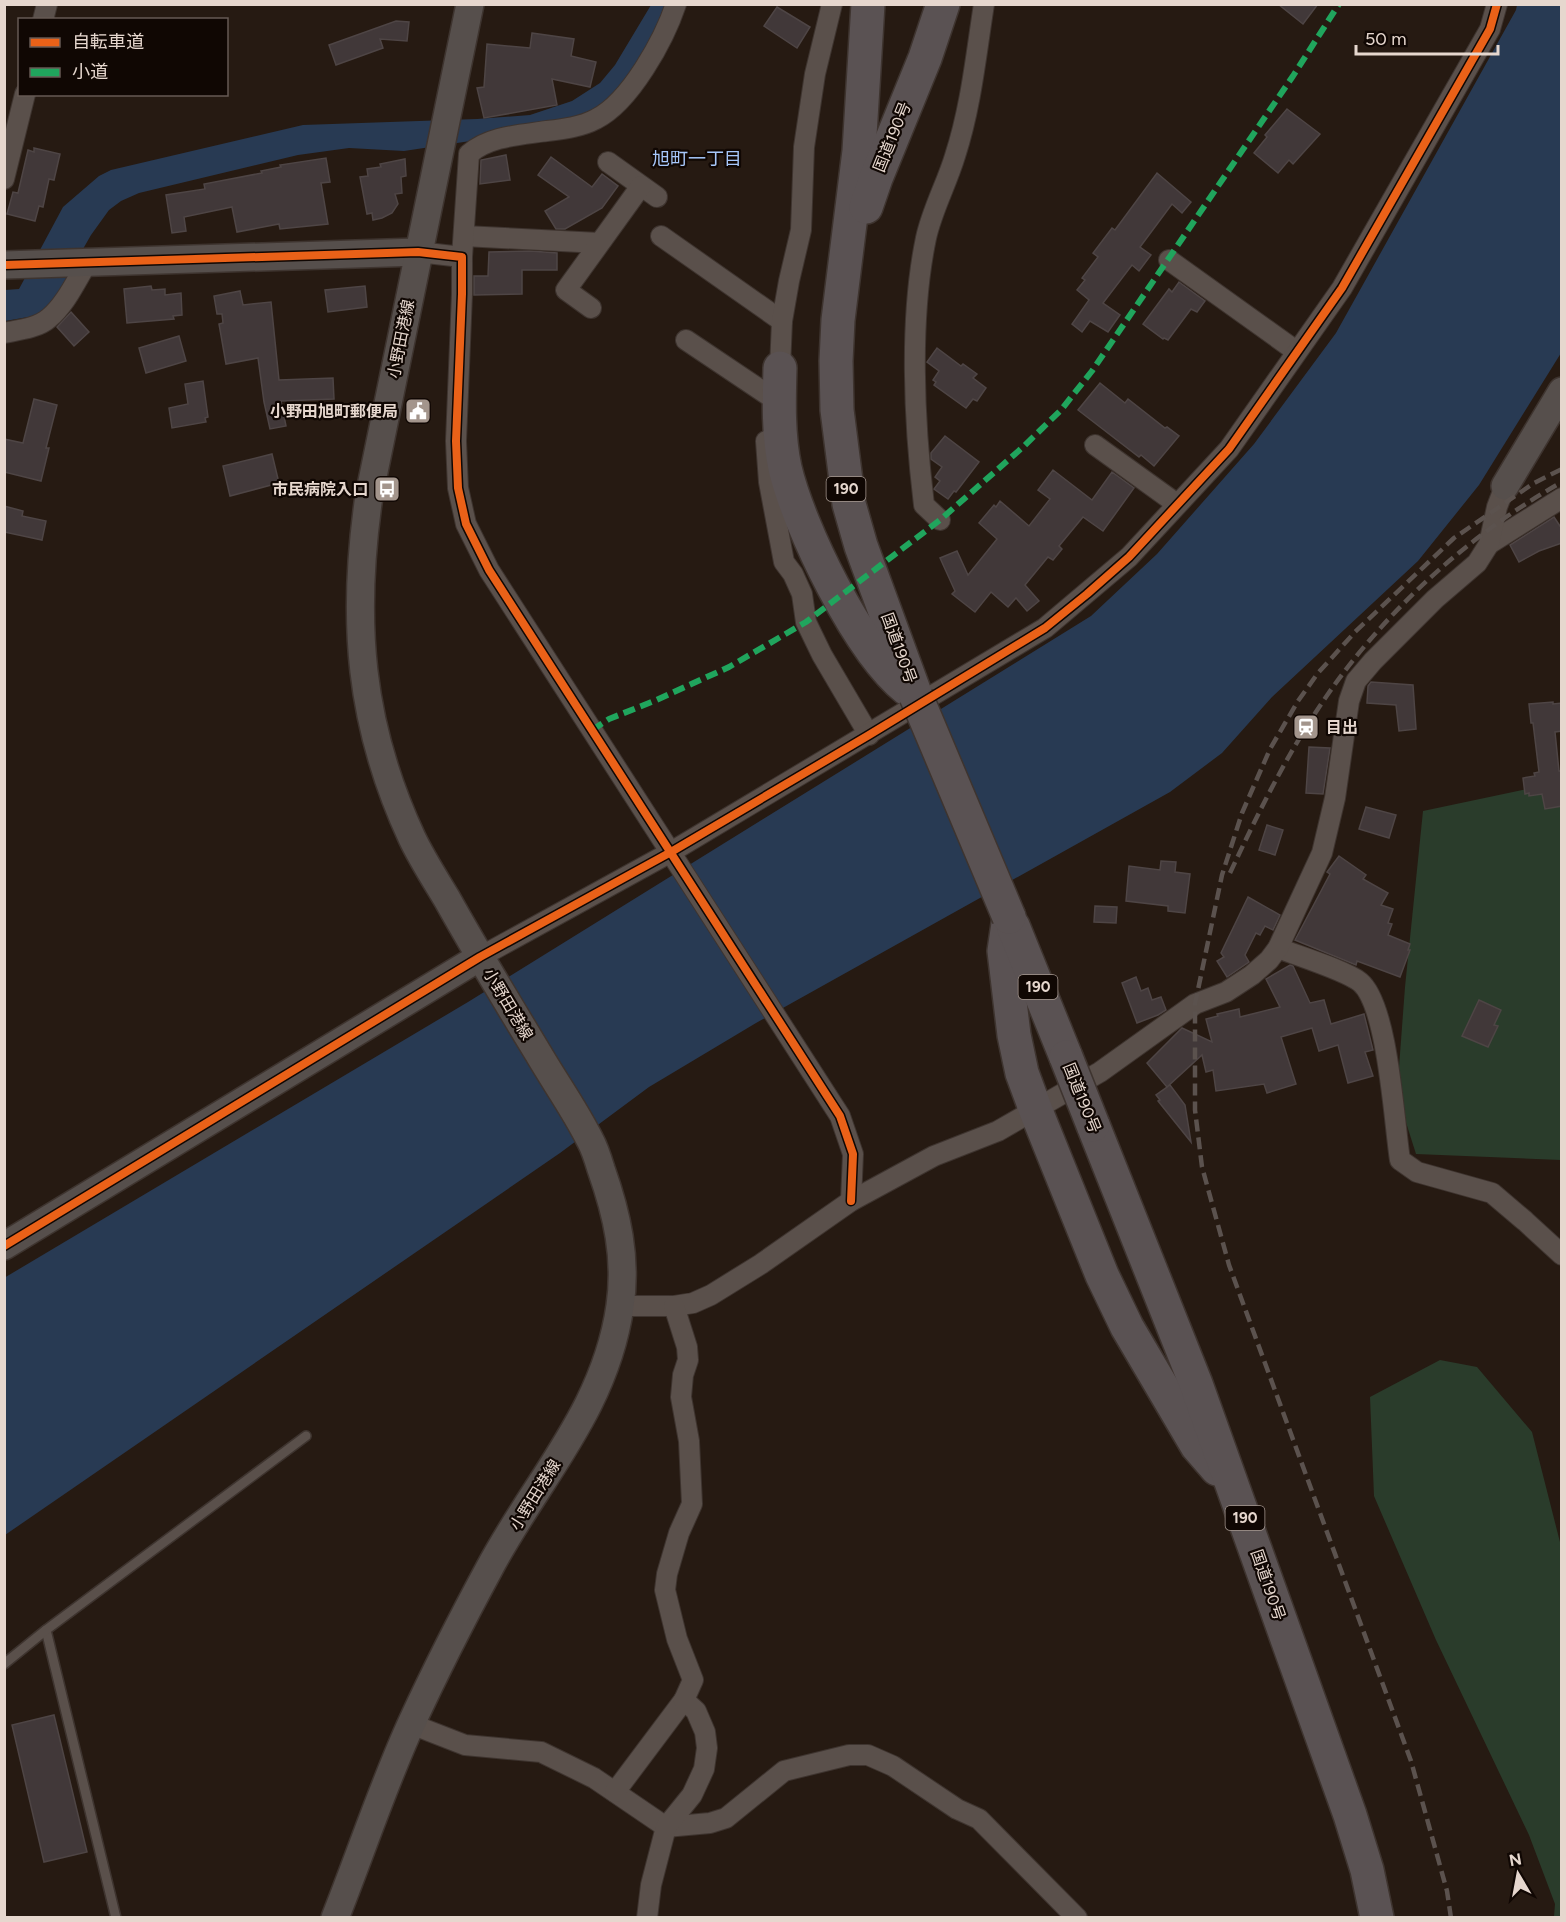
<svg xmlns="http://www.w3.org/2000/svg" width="1566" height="1922" viewBox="0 0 1566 1922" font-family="Figtree,'Noto Sans JP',sans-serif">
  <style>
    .green { fill: #2a3c2b }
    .water { fill: #283a53 }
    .building { fill: #413839; stroke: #4e4545; stroke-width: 1.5 }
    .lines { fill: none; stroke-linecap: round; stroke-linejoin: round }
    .lane-casing { stroke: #3e342f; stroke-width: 12 }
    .street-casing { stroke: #3e342f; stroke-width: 22 }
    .secondary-casing { stroke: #3e342f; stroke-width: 30 }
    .highway-casing { stroke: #3e342f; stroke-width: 36 }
    .lane { stroke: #5a504b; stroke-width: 9 }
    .street { stroke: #5a504b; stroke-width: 20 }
    .secondary { stroke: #564f4c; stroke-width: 27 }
    .highway { stroke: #5a5253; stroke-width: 33 }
    .rail { stroke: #5b524e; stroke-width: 4.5; stroke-dasharray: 12 6; stroke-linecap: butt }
    .highway-bridge-casing { stroke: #3e342f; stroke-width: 36; stroke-linecap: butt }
    .highway-bridge { stroke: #5a5253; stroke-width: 33 }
    .quiet { stroke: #20a55d; stroke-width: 6; stroke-dasharray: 12 6; stroke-linecap: butt }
    .cycleway-casing { stroke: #100703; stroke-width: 11 }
    .cycleway { stroke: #ea6118; stroke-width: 8 }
    .labels { text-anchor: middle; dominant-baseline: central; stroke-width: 4.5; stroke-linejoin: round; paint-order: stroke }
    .shield { fill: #100703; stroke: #a69991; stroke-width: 1.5 }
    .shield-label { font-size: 15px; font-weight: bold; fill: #e6d7ce }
    .street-label { font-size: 16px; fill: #e6d7ce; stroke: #100703 }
    .poi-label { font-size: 16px; font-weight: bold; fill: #e6d7ce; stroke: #100703; text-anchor: end }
    .neighbourhood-label { font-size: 18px; fill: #a7c7fa; stroke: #100703 }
  </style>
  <rect width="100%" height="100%" fill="#261a12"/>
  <g class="green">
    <path d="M1555,783H1561V1160L1416,1154L1397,1094L1405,987L1423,811Z"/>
    <path d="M1440,1360L1477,1367L1532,1432L1562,1550L1561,1917H1554L1555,1904L1529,1835L1436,1640L1374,1496L1370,1397Z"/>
  </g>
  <g class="water">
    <path d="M651,5H665L662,18L643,55L606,105L583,118L477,140L404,151L349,148L298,155L139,193L121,201L109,210L91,235L55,298L45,309L34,316L5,321V290L19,289L63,207L99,176L111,170L303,125L477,119L530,115L572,101L600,83L615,65Z"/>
    <path d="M1517,5H1561V353L1479,485L1418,561L1272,697L1222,753L1170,792L756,1023L649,1087L560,1153L5,1535L4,1278L468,1002L1091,616L1157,554L1254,444L1336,333L1516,10Z"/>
  </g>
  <g class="building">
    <path d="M1278,4H1318L1303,24Z"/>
    <path d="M777,7L810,27L797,48L764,26Z"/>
    <path d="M396,21L409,22L407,41L380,39L383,48L336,65L329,45Z"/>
    <path d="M532,33L574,39L571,56L596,62L590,87L552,79L557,105L484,118L477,88L484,87L487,44L530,48Z"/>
    <path d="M1287,109L1320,134L1293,164L1289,160L1278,173L1254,153L1267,137L1265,135Z"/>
    <path d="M34,148L60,154L54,180L49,179L43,207L39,206L35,221L7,214L13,192L18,193L28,150L34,152Z"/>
    <path d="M506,155L510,180L480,184L481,160Z"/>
    <path d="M551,157L592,187L602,174L618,186L602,208L565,229H556L545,211L569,197L538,175Z"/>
    <path d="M326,158L330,182L321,183L328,224L280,229L279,224L237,232L232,207L184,217L186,231L172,233L166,195L205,189L204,184L262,173L261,171L281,167L280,165Z"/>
    <path d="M405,159L406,176L401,177L402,193L395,194L398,204L392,213L382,218L373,220L372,213L367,214L360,177L368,176L367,169L381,167L380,164Z"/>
    <path d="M1157,173L1191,202L1182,213L1172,204L1140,247L1151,255L1139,271L1132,265L1103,303L1120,315L1108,332L1090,321L1082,332L1072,324L1089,300L1077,290L1085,280L1082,278L1098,257L1093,253L1112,228L1115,230Z"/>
    <path d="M530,251L557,253V270H522V294L474,295V276H488L489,252Z"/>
    <path d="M1179,282L1205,301L1197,312L1191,309L1168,340L1164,338L1163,339L1143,324L1169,289L1172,292Z"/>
    <path d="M151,286L152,290L165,289V295L181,293L182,315L173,316L174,319L127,323L124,289Z"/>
    <path d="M365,286L367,307L328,312L325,290Z"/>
    <path d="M240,291L243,305L271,302L279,380L333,378L334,399L281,401L286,426L270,429L264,402L258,358L226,364L219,324L223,323L222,314H217L214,296Z"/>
    <path d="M71,312L89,332L74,346L57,327Z"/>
    <path d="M179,336L186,361L146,373L139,348Z"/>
    <path d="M937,348L961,366L963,364L977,374L973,378L986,388L977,401L973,399L966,408L934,385L936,382L933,380L939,371L927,362Z"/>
    <path d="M203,381L208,417L205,418L206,422L172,428L169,408L188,404L185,384Z"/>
    <path d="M1100,383L1125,403L1128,399L1165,428L1167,427L1179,436L1154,466L1141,455L1139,457L1078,410Z"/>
    <path d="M34,399L57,405L46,448H49L41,481L4,472V439L23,443Z"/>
    <path d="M945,436L979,462L956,492L954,491L948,499L934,489L940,481L935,477L942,467L931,459V453Z"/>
    <path d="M272,454L279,483L230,496L223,466Z"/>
    <path d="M1053,470L1092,500L1112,472L1134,488L1103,531L1083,517L1059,546L1062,549L1053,560L1048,557L1025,585L1039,601L1027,611L1016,598L1008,607L991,592L975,612L952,594L955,591L940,558L957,551L968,575L997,539L979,523L994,505L996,507L1000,501L1029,526L1050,499L1038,490Z"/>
    <path d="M4,506L23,511L22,516L46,521L42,540L4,532Z"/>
    <path d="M1554,517L1562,529V543L1539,551L1519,562L1510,545Z"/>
    <path d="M1371,682L1413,685L1416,729L1399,731L1396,705L1367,703L1368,686Z"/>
    <path d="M1553,702V704L1562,703V731L1555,732L1559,771H1562V806L1545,809L1542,794L1529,796V793L1525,794L1523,778L1535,776L1534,773L1539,772L1533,723H1531L1529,704Z"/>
    <path d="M1309,747L1330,748L1323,794L1306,793Z"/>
    <path d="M1366,807L1396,815L1389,838L1359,829Z"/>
    <path d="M1267,825L1283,830L1275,855L1259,850Z"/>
    <path d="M1339,856L1366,875L1363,879L1388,893L1381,905L1393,909L1388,923L1392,924L1388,935L1410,944L1408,950H1410L1400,977L1357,961L1356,965L1295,940L1330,874L1327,872Z"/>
    <path d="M1161,861L1176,862L1175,872L1190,874L1185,913L1168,911V906L1126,901L1129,866L1160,870Z"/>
    <path d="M1248,897L1280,915L1273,930L1265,926L1260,935L1256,933L1245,955L1249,962L1227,977L1217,961L1224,957L1221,953Z"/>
    <path d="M1095,906L1117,907L1116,923L1094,922Z"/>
    <path d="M1290,965L1293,966L1310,1003L1324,1000L1331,1024L1364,1014L1373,1050L1365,1052L1373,1076L1348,1083L1338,1045L1319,1051L1312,1028L1281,1037L1296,1084L1267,1093L1264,1084L1216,1091L1213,1070L1206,1072L1202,1055L1167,1087L1170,1085L1185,1105L1191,1142L1158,1101L1160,1100L1156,1095L1167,1087L1147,1063L1182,1028L1212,1042L1206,1019L1218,1016L1217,1014L1239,1009L1240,1017L1280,1007L1266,979Z"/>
    <path d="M1136,977L1141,991L1148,988L1152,1000L1161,997L1166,1010L1158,1015L1137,1023L1122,983Z"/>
    <path d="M1479,1000L1501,1010L1494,1025L1498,1026L1488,1047L1462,1036Z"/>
    <path d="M54,1715L87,1852L44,1862L12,1725Z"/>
  </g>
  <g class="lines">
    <defs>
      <g id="lane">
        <path d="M46,1630L116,1918"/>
        <path d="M4,1664L46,1630L306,1436"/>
      </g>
      <g id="street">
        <path d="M43,20L47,4"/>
        <path d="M608,162L657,197"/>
        <path d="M4,179L25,94"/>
        <path d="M464,236L599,243"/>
        <path d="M661,236L782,321"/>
        <path d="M418,252L462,257V294L456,441L458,488L466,524L489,570L840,1116L853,1154L851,1201"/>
        <path d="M462,257L469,154C489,136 521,135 547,131C564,129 581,127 596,119C630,102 664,40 676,4"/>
        <path d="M1169,260L1296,351"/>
        <path d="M591,308L566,290L641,186"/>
        <path d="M4,333C19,330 38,328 49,318C65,305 76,281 87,263"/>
        <path d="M686,340L768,395"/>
        <path d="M776,377L780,368L782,321L789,281L801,230L804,147L815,74L832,4"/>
        <path d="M766,441L769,482L784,562L793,574L802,594L806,622L822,655L869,735"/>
        <path d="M1095,445L1177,504"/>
        <path d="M940,520L924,505C914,423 909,319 926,238C932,210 947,183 955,156C971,107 976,55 984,4"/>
        <path d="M1489,544L1562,498"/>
        <path d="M1278,948C1298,956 1345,970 1360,982C1388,1005 1394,1122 1400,1160L1417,1172L1492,1193L1525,1221L1562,1255"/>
        <path d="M480,957L671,852L1045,628L1129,557L1229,449L1342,288L1490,29L1497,4"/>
        <path d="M620,1306H674L693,1303L711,1295L761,1264L851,1201L934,1156L998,1131L1100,1072L1195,1004L1226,992L1252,975L1269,960L1278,948L1322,853L1335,798L1349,701L1356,681L1373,661L1435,599L1477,563L1489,544L1497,507L1505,486"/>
        <path d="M411,1724L465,1745L541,1752L594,1778L666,1827L710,1823L726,1818L784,1771L849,1755H868L893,1766L957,1809L979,1819L1077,1918"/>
        <path d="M615,1792L684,1700"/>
        <path d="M647,1918L651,1885L666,1827L692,1795L704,1769L707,1748L705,1732L696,1711L684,1700L693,1680L677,1639L665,1590L667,1574L679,1533L692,1504L689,1441L681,1397L683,1375L688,1360L687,1347L674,1306"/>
      </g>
      <g id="secondary">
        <path d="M4,265L418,252"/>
        <path d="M1505,486L1562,391"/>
        <path d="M4,1246L480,957"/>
        <path d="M335,1918C361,1853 383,1785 412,1722C436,1670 462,1619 489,1569C536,1480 605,1411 620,1306C627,1258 617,1214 601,1169C598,1159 595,1149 590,1140C575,1110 555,1082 538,1053C507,1002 476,951 447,899C435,879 422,859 412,838C359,724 351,620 369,496L470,4"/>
      </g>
      <g id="highway">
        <path d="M868,4L859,151L838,320L836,361L837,410L849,504L861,546L916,696"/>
        <path d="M866,207L876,178L925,58L943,4"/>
        <path d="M780,368C779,401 778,435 785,468C799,528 859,651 907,689"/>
        <path d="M1009,917L1004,951L1014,1035L1022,1073L1036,1111L1102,1275L1127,1327L1197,1446L1217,1469"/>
        <path d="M1013,926L1066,1057"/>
        <path d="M1093,1125L1196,1384L1350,1815L1367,1870L1377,1918"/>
      </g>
    </defs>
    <use href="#lane" class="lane-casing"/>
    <use href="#street" class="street-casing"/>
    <use href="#secondary" class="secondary-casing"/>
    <use href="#highway" class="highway-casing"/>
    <use href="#lane" class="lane"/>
    <use href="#street" class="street"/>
    <use href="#secondary" class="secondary"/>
    <use href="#highway" class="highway"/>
    <g class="rail">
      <path d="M1230,873C1259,811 1289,750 1328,694C1387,609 1471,533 1562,482"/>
      <path d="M1451,1918L1447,1891L1411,1761L1229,1265L1202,1167L1195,1110V1004L1222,875L1242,813L1270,749L1298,701L1318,673L1355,632L1454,538L1534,483L1562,469"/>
    </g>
    <defs>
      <g id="highway-bridge">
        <path d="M916,696L1009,917"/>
        <path d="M1066,1057L1093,1125"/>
      </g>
    </defs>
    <use href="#highway-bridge" class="highway-bridge-casing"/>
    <use href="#highway-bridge" class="highway-bridge"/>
    <path class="quiet" d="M592,730L609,719L654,701L729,667L806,622L940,520L1023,447L1061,410L1092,371L1293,76L1339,4"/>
    <defs>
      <g id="cycleway">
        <path d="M4,265L418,252L462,257V294L456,441L458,488L466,524L489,570L840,1116L853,1154L851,1201"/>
        <path d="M4,1246L480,957L671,852L869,735L1045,628L1087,594L1129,557L1229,449L1342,288L1490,29L1497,4"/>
      </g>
    </defs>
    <use href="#cycleway" class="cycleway-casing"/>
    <use href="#cycleway" class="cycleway"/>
  </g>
  <defs>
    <symbol id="civic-square" viewBox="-11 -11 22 22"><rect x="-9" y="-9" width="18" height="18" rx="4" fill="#a3958c" stroke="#100703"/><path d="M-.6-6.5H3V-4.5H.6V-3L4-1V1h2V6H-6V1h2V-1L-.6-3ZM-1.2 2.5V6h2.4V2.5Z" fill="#fff"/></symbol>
    <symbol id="bus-square" viewBox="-11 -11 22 22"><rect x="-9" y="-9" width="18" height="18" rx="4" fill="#a3958c" stroke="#100703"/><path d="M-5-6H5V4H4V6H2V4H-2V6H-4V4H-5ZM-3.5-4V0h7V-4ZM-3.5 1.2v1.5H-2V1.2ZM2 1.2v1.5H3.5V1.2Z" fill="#fff"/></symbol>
    <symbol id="station-square" viewBox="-11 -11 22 22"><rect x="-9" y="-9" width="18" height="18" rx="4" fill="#a3958c" stroke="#100703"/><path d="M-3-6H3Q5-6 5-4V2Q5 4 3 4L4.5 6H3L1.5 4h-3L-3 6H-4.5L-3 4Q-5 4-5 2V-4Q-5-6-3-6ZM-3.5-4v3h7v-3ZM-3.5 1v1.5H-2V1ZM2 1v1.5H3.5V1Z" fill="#fff"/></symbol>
  </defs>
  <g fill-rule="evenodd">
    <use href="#civic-square" x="403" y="396" width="30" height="30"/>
    <use href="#bus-square" x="372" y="474" width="30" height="30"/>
    <use href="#station-square" x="1291" y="712" width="30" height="30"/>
  </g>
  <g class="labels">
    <g class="shield">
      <rect x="826.5" y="477" width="39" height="24" rx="4.5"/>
      <rect x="1018.5" y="975" width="39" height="24" rx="4.5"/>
      <rect x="1225.5" y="1506" width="39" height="24" rx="4.5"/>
    </g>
    <g class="shield-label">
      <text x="846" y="489">190</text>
      <text x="1038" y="987">190</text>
      <text x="1245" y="1518">190</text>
    </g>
    <g class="street-label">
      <text transform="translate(892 137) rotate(-68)">国道190号</text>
      <text transform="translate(401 339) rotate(-79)">小野田港線</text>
      <text transform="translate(899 648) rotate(70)">国道190号</text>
      <text transform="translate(508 1004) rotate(59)">小野田港線</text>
      <text transform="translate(1082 1098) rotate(68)">国道190号</text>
      <text transform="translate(535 1495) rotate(-58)">小野田港線</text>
      <text transform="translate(1268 1585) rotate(71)">国道190号</text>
    </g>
    <g class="poi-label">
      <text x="398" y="411">小野田旭町郵便局</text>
      <text x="368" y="489">市民病院入口</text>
      <text x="1326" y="727" text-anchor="start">目出</text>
    </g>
    <g class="neighbourhood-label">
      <text x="697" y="159">旭町一丁目</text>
    </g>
  </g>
  <rect width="1566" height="1922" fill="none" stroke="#e6d7ce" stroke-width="12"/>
  <rect x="18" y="18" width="210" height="78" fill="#100703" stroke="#665a54" stroke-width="1.5"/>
  <rect x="30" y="38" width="30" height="9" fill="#ea6118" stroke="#665a54" stroke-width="1.5"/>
  <text x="72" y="48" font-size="18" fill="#e6d7ce">自転車道</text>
  <rect x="30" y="68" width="30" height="9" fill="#20a55d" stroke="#665a54" stroke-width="1.5"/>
  <text x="72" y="78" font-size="18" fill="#e6d7ce">小道</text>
  <g transform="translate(1518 1874) rotate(350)" stroke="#100703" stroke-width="4.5" paint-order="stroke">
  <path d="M0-4.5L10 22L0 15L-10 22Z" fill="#e6d7ce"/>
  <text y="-9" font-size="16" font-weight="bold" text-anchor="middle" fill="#e6d7ce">N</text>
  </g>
  <path d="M1356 45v9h142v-9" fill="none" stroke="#e6d7ce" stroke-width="3"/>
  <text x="1365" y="45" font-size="18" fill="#e6d7ce" stroke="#100703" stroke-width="4.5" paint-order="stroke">50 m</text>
</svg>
